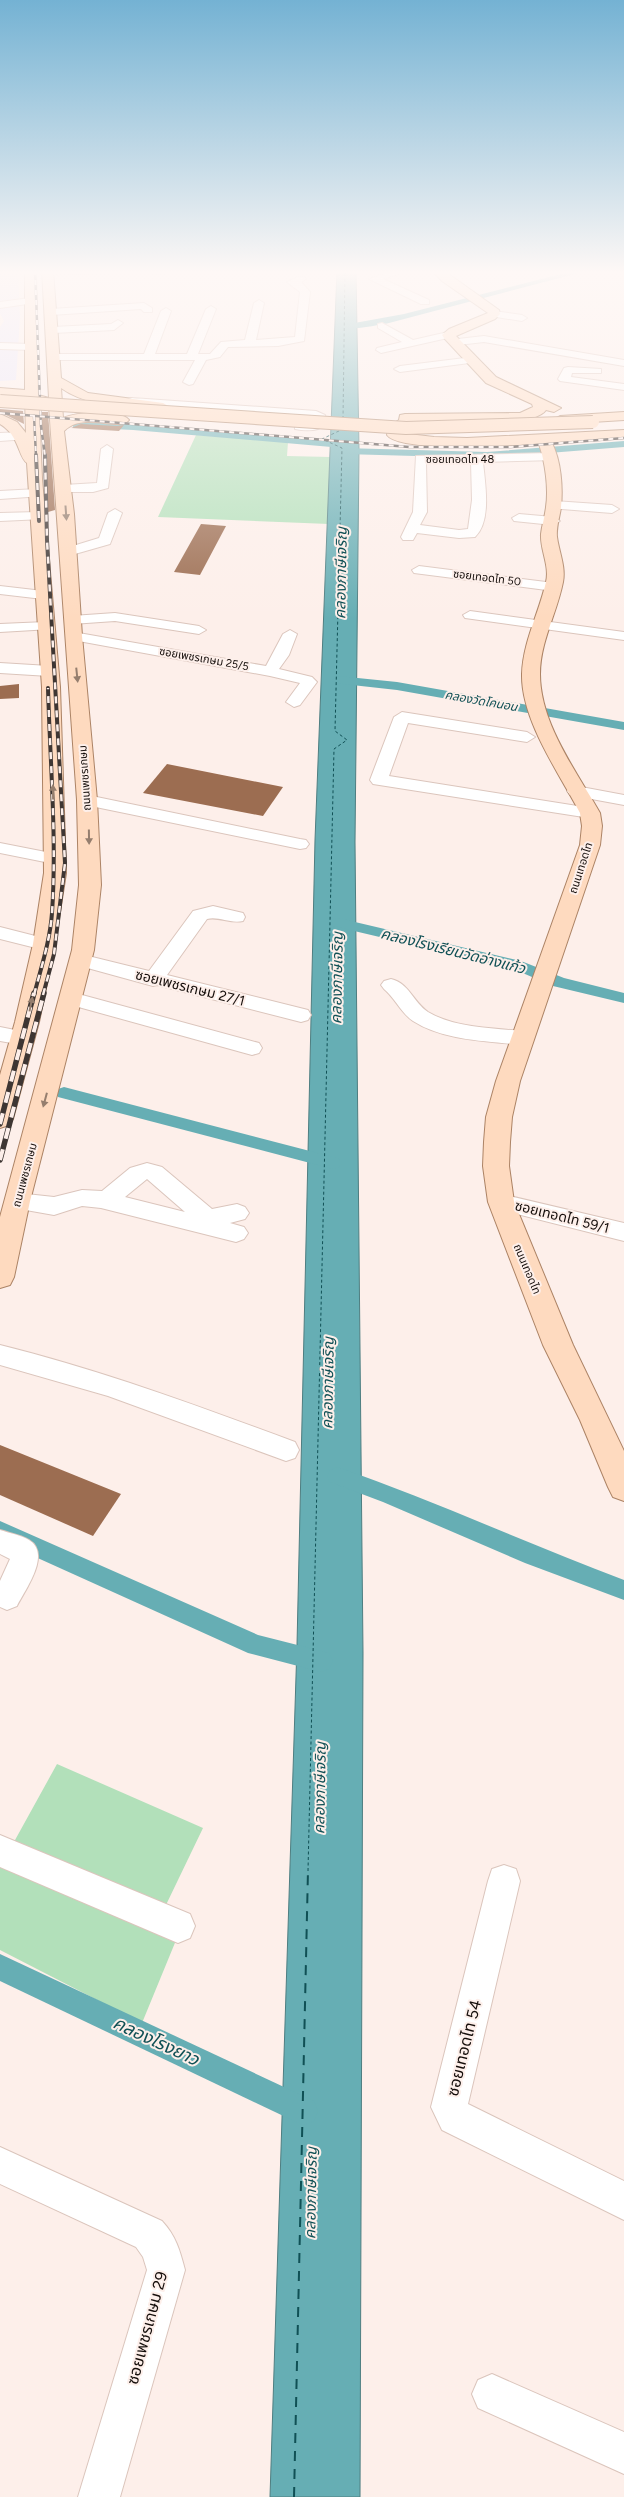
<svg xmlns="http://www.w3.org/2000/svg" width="624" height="2497" viewBox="0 0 624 2497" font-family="Figtree,'Noto Sans Thai',sans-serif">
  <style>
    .commercial { fill: #e8e5fb }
    .green { fill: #b2e0ba }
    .water { fill: #66aeb4; stroke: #4e7e81 }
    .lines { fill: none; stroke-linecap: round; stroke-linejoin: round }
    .canal { fill: #66aeb4; fill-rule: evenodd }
    .ferry-far1 { stroke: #105055; stroke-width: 1; stroke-dasharray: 3 2.5; stroke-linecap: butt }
    .ferry { stroke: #105055; stroke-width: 2; stroke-dasharray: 10 8; stroke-linecap: butt }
    .building { fill: #9c6d51 }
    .minor-casing { stroke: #dbc5bc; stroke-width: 2 }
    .major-casing { stroke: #ac8365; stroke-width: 2 }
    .minor { fill: #fff; fill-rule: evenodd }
    .major { fill: #fedabf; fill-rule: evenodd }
    .rail-far2-casing { stroke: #3e3633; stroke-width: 2.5 }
    .rail-far1-casing { stroke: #3e3633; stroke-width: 4 }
    .rail-casing { stroke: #3e3633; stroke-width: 5.5 }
    .rail-far2 { stroke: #fdefea; stroke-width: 2; stroke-dasharray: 5; stroke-linecap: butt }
    .rail-far1 { stroke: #fdefea; stroke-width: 2.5; stroke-dasharray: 7; stroke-linecap: butt }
    .rail { stroke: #fdefea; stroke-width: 4; stroke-dasharray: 11; stroke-linecap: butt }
    .major-bridge-casing { stroke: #ac8365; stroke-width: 14; stroke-linecap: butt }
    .major-bridge { stroke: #fedabf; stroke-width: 12 }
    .oneway { fill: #957e6e }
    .labels { text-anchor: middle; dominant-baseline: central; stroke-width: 4; stroke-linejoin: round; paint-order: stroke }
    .far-street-label { font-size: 11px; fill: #150e0b; stroke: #fdefea }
    .far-water-label { font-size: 12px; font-style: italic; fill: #105055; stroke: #fdefea }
    .street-label { font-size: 14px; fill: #150e0b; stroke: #fdefea }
    .water-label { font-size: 15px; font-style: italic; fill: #105055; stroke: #fdefea }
    .near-street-label { font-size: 16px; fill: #150e0b; stroke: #fdefea }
    .near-water-label { font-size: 18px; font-style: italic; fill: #105055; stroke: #fdefea }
  </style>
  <rect width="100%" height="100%" fill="#fdefea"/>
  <path class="commercial" d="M0,270H18L20,317L16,380L0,381V327L4,321L0,314Z"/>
  <g class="green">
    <path d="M196,435L288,442L287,456L331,457L329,524L158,517Z"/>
    <path d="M57,1764L203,1828L165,1907L186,1916L142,2023L0,1950V1859L4,1860Z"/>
  </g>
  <path class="water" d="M337,270H356L359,450L355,842L363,1653L360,2497H270L297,1645L315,840Z"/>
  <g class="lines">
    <g class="canal">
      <path d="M577,270H590L389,323C378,325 347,332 338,326L404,314Z"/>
      <path d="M76,422L133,424L343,442L348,445L343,448L133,430L73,427V423Z"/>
      <path d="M624,441V447L487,458L344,454L339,451L344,448L487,452Z"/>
      <path d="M338,676L397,682L624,722V730L397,690L334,683L332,680Z"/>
      <path d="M338,918L521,961L564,978L624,993V1003L553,986L511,968L333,926L330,923L333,920Z"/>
      <path d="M64,1087L333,1157L339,1159L342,1163L339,1167L333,1169L58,1097L56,1093L58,1089Z"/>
      <path d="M338,1467C435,1501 528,1544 624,1580V1600L525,1563L383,1502L330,1482L327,1476L330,1470Z"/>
      <path d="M0,1521L258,1635L329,1653L333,1661L329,1669L321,1672L248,1653L0,1541Z"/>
      <path d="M0,1954L314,2101L318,2111L314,2121L304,2125L294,2121L0,1981Z"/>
    </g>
    <g class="ferry-far1">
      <path d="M343,419L345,270"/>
      <path d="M308,1871L334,749L347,740L335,731L342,448L322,439L341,430"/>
    </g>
    <path class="ferry" d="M294,2497L308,1870"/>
  </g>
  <g class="building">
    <path d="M0,409L23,411L24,424L0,412Z"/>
    <path d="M41,412H48L55,510L48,512L44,479Z"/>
    <path d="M81,424L117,426L124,425L119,431L71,428Z"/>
    <path d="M201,524L226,526L200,575L174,572Z"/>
    <path d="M19,684V698L0,699V686Z"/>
    <path d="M167,764L283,787L263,816L143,793Z"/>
    <path d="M0,1445L121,1494L93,1536L0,1495Z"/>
  </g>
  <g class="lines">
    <defs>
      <g id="minor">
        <path d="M48,270H116L111,273L45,275V271Z"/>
        <path d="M142,270H177C170,275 149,275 142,270Z"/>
        <path d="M396,270H410L383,279L429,300V304H421L369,279Z"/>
        <path d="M298,277H304L306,279L301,282L310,292L304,341L278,346L228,347L220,357L206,360L193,384L189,385L183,382L195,360H54L49,357L54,354H144L161,311L166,308L171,311L155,354H187L206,309L211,306L216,309L198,354H210L221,342L245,340L254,303L259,300L264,303L256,340L295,337L300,292L287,282Z"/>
        <path d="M30,298L35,301L34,303L0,308V302Z"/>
        <path d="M144,303L152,308V312H144L141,309L51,315L46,312L51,309Z"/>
        <path d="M494,311L522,315L527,318L522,321L490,316L489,314Z"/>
        <path d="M118,320L123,323L114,330L53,333L48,330L53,327L111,324Z"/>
        <path d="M382,323L413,340L448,332L453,335L452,337L381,353L376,350L377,348L402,342L378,328V324Z"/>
        <path d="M484,336L624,360V366L484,342L458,345L453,342L458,339Z"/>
        <path d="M0,343L31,344L36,347L31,350L0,349Z"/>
        <path d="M473,357L477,358V362L400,372L394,369L400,366Z"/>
        <path d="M568,367L601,369V373H572L571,377L624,384V390L560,381L558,379L564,368Z"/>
        <path d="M132,398L316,411L325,415L327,423C319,432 305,431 295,429V423L314,422L315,419L128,403V399Z"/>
        <path d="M23,432L29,436L27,439L0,441V433Z"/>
        <path d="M107,445L113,449L108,488L93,492H59L58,489L59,486L64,485L97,483L101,449Z"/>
        <path d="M551,453L557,457L555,460L483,462C485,483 492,521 475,537L459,538L417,533L413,540H403L401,537L413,512L416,456ZM471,462L472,500L468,529L459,530L420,525L427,512L426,463Z"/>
        <path d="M37,489L42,490L43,493L42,496L0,499V491Z"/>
        <path d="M554,501L612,505L619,509L612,513L549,508L547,505L549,502Z"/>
        <path d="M115,509L122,513L110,544L68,556L63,555L61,552L63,549L99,538L108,513Z"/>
        <path d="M38,512L45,516L43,519L0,521V513Z"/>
        <path d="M519,514L553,517L560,521L553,525L514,521L512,518Z"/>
        <path d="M419,566L554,583L561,587L554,591L414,573L412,570Z"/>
        <path d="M0,586L43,591L50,595L43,599L0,594Z"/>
        <path d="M470,611L624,632V640L465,618L463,615Z"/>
        <path d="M115,613L199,626L206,630L199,634L115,621L72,624L65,620L72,616Z"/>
        <path d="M46,622L51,623L53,626L51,629L0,632V624Z"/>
        <path d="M290,630L297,634L289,655L279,669L312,677L317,682L300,705L294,707L286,702L300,683L270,676L73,640L66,636L73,632L266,666L283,634Z"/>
        <path d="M0,663L49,666L57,671L49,676L0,673Z"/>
        <path d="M402,712L527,732L535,737L527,742L408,723L389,776L590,808L596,809L599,813L596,817L590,818L373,784L370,780L394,717Z"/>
        <path d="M576,786L624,795V805L570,795L567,791L570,787Z"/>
        <path d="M87,795L300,839L306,840L309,844L306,848L300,849L81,804L78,800L81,796Z"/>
        <path d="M0,843L61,855L64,859L61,863L55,864L0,853Z"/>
        <path d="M213,906L243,913L245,917L243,921C230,924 219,916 207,919L167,975L308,1010L311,1015L308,1020L301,1022L157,985L153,986L73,964L70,960L73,956L80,954L149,971L193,911Z"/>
        <path d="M0,927L51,940L54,944L51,948L44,950L0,939Z"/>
        <path d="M391,979C409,983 413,1002 428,1012C455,1028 492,1028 523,1031L530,1033L533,1038L530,1043L523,1045C488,1041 444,1041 413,1021C401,1013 395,998 384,989L381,985L384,981Z"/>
        <path d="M71,992L259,1043L262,1048L259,1053L252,1055L64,1003L61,998L64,993Z"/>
        <path d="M0,1027L30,1033L33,1038L30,1043L23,1045L0,1041Z"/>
        <path d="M147,1163L162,1167L212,1209L237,1204L245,1207L249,1213L245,1219L230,1223L244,1227L248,1233L244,1239L236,1242L101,1208L82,1206L54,1215L9,1207L5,1201L9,1195L17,1193L54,1197L82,1190L102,1191L130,1168ZM147,1179L185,1212L125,1197Z"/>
        <path d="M501,1194L624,1223V1241L493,1208L489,1202L493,1196Z"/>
        <path d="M0,1345C101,1370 198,1406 295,1442L299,1450L295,1458L286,1461L108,1396L0,1365Z"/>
        <path d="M0,1530C9,1533 21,1535 29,1540C52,1554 25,1590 17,1606L7,1610L0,1607V1581L10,1559L0,1554Z"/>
        <path d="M0,1835L190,1914L195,1926L190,1938L178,1943L0,1867Z"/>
        <path d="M504,1865L516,1869L520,1881L468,2104L624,2181V2220L442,2130L431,2107L488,1881L492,1869Z"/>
        <path d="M0,2147L162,2221C176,2236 180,2251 185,2270L120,2497H78L147,2270L143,2257L136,2247L0,2184Z"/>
        <path d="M492,2374L624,2432V2474L478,2408L472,2394L478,2380Z"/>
      </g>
      <g id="major">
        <path d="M25,270H36L38,395L49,398L42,270H53L61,378L88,393L163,403L170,407L163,411C130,407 89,408 61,388L63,418C76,412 120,409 129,420C119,432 83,411 64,431L74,514L82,636L97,800L101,885L94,950L30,1201L14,1277L10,1285L0,1288V1217L72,950L79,885L77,800L49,406L39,404L42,479L60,687L66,873L55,944L39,1022L13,1119L9,1125L0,1128V1075L15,1022L33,944L44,873L42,687L27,463C18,457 20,436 0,424V414L17,422L26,433L25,399L0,396V388L25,390Z"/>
        <path d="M432,270H443L499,310L500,314L495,319L456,336L496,377L561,408L554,412L546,410C534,428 453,422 431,422L424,426L406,427L400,433L434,437L467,438L624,430V438L552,443C561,461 563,487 561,507C560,516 556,527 557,537C559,552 566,567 563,582C557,613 540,642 540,674C540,724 577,772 600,813L602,826L600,845L520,1081L512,1117L510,1142L509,1166L514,1202L573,1345L624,1451V1501L613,1497L608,1487L580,1420L543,1345L488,1202L483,1166L484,1142L486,1117L496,1081L580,845L582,826L580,813C559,773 521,720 522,674C523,642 539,613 546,582C550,566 540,550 541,534C542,525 545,516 546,507C549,488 545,462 539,444C514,445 400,453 387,435L388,427L399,420L400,415L405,414L520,413L533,407L532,404L486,383L444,338L442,335L449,329L488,313L442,281Z"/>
        <path d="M624,412V420L560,424L553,420L560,416Z"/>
      </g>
    </defs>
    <use href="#minor" class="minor-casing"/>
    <use href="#major" class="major-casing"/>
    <use href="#minor" class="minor"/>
    <use href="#major" class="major"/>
    <defs>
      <g id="rail-far2">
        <path d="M35,270L41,426L45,456"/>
        <path d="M0,413L409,447H511L624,438"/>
        <path d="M34,416L36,456"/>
      </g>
      <g id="rail-far1">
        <path d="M36,455L39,521"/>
        <path d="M34,995C41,968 50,941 52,913C57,840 50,761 48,688"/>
        <path d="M43,995L54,954L65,863L47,540L45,455"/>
      </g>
      <g id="rail">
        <path d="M0,1124L34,993"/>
        <path d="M0,1160L44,993"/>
      </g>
    </defs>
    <use href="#rail-far2" class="rail-far2-casing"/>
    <use href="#rail-far1" class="rail-far1-casing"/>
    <use href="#rail" class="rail-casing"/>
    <use href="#rail-far2" class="rail-far2"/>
    <use href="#rail-far1" class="rail-far1"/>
    <use href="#rail" class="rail"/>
    <defs>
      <path id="major-bridge" d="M0,401L406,428L593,422"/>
    </defs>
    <use href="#major-bridge" class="major-bridge-casing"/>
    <use href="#major-bridge" class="major-bridge"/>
  </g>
  <defs><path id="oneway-solid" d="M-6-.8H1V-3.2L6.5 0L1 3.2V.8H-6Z" transform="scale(1.25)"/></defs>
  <g class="oneway">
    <use href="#oneway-solid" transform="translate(66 513) rotate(86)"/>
    <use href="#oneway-solid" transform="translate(77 675) rotate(84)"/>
    <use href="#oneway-solid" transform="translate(53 792) rotate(-91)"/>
    <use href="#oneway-solid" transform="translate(89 837) rotate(89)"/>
    <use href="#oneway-solid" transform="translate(31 1004) rotate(-78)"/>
    <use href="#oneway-solid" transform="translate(45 1100) rotate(105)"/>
  </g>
  <linearGradient id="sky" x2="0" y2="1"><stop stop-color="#74b2d3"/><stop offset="0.44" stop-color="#fef8f6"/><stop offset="1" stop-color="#fef8f6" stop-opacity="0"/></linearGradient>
  <rect width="624" height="619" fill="url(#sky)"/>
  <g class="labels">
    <g class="far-street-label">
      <text x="460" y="459">ซอยเทอดไท 48</text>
      <text transform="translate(487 578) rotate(7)">ซอยเทอดไท 50</text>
      <text transform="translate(204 659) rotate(10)">ซอยเพชรเกษม 25/5</text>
      <text transform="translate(85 778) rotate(-94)">ถนนเพชรเกษม</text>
      <text transform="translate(581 868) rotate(-72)">ถนนเทอดไท</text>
      <text transform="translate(25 1175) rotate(-75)">ถนนเพชรเกษม</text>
      <text transform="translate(527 1269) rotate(67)">ถนนเทอดไท</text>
    </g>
    <g class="far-water-label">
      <text transform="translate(481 701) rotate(10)">คลองวัดโคนอน</text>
    </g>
    <g class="street-label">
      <text transform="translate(190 988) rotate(14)">ซอยเพชรเกษม 27/1</text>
      <text transform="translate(562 1217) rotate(14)">ซอยเทอดไท 59/1</text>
    </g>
    <g class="water-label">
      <text transform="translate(341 573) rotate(-89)">คลองภาษีเจริญ</text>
      <text transform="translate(453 951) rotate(14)">คลองโรงเรียนวัดอ่างแก้ว</text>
      <text transform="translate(337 978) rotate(-89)">คลองภาษีเจริญ</text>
      <text transform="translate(328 1383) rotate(-89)">คลองภาษีเจริญ</text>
      <text transform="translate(320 1788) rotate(-89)">คลองภาษีเจริญ</text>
      <text transform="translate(311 2193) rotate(-89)">คลองภาษีเจริญ</text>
    </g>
    <g class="near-street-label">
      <text transform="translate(464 2048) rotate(-76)">ซอยเทอดไท 54</text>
      <text transform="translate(147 2328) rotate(-75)">ซอยเพชรเกษม 29</text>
    </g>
    <g class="near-water-label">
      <text transform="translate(156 2041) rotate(25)">คลองโรงยาว</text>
    </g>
  </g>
</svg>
